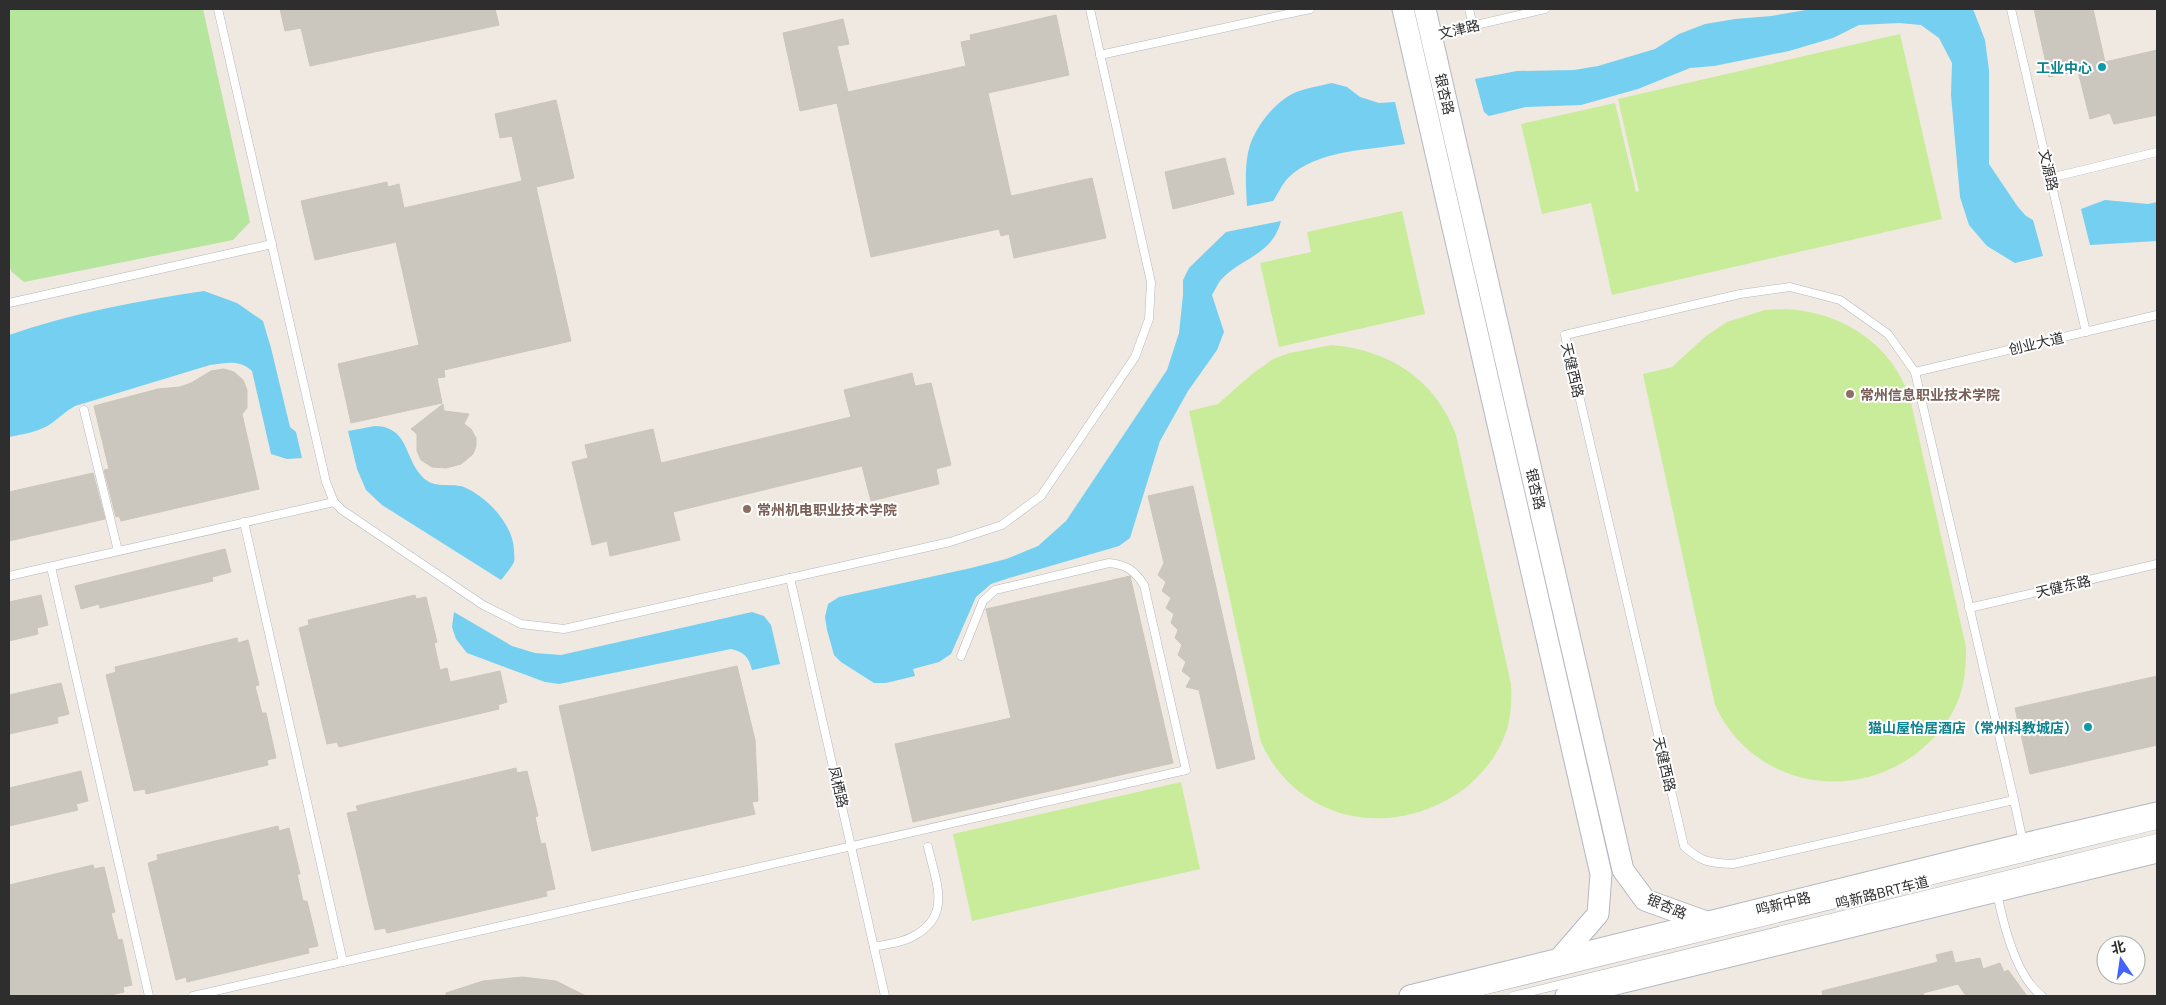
<svg xmlns="http://www.w3.org/2000/svg" width="2166" height="1005" viewBox="0 0 2166 1005" font-family="'Open Sans','Noto Sans SC',sans-serif">
  <style>
    .green { fill: #b6e59e }
    .pitch { fill: #c9ec9a }
    .water { fill: #75cff0 }
    .building { fill: #cbc7bf; stroke: #cbc5ba }
    .lines { fill: none; stroke-linecap: round; stroke-linejoin: round }
    .lane-casing { stroke: #b4b7c1; stroke-width: 9 }
    .secondary-casing { stroke: #b4b7c1; stroke-width: 23 }
    .lane { stroke: #fff; stroke-width: 8 }
    .secondary { stroke: #fff; stroke-width: 21 }
    .culture-dot { fill: #0f9aa8; stroke: #fff; stroke-width: 2 }
    .education-dot { fill: #8d6e63; stroke: #fff; stroke-width: 2 }
    .labels { text-anchor: middle; dominant-baseline: central; stroke-width: 4; stroke-linejoin: round; paint-order: stroke }
    .street-label { font-size: 14px; fill: #2e2e2e; stroke: #fff }
    .culture-label { font-size: 14px; font-weight: bold; fill: #0d838f; stroke: #fff; text-anchor: end }
    .education-label { font-size: 14px; font-weight: bold; fill: #785e54; stroke: #fff; text-anchor: start }
  </style>
  <rect width="100%" height="100%" fill="#efe9e1"/>
  <path class="green" d="M9,9H203L250,222L233,240L24,282L11,271L9,261Z"/>
  <g class="pitch">
    <path d="M1900,34L1942,219L1612,295L1591,203L1542,214L1521,124L1615,103L1636,192L1639,191L1618,99Z"/>
    <path d="M1402,211L1425,314L1279,347L1260,263L1311,252L1307,232Z"/>
    <path d="M1787,309C1843,313 1891,343 1910,398L1966,647C1966,666 1965,685 1957,703C1950,720 1937,736 1923,748C1856,806 1752,787 1715,705L1643,374L1672,367L1706,336L1727,322L1765,310Z"/>
    <path d="M1332,345C1390,350 1436,380 1456,435L1511,684C1512,703 1511,722 1503,740C1492,765 1471,787 1447,800C1378,838 1294,816 1261,742L1189,411L1218,404L1252,374L1273,359L1289,353Z"/>
    <path d="M1181,782L1200,869L972,921L953,834Z"/>
  </g>
  <g class="water">
    <path d="M1812,9H1973L1985,40L1989,70V164L2018,207L2026,216L2033,220L2043,256L2015,263L1987,246L1969,225L1960,197L1951,95L1952,63L1939,38L1921,25L1899,23L1859,25L1833,38L1789,51L1714,66L1690,68L1638,89L1581,105L1526,107L1489,116L1484,112L1475,79L1517,71L1574,70L1598,66L1655,49L1679,34L1705,24L1735,19L1771,16Z"/>
    <path d="M1332,83L1347,87L1360,97L1379,103L1395,102L1405,144C1368,150 1316,150 1288,178C1282,184 1278,194 1273,201L1247,206C1246,187 1244,164 1250,145C1257,125 1275,102 1294,93C1306,88 1319,86 1332,83Z"/>
    <path d="M2105,200L2148,204L2157,202V241L2090,245L2081,209Z"/>
    <path d="M1281,221C1272,256 1241,257 1220,281C1217,285 1215,290 1212,295L1224,332L1217,350L1188,391L1160,441L1130,538L1119,546L1009,578L991,584L976,597L951,654L939,662L913,669L915,676L886,683H874L841,662L834,655L827,630L825,617L828,604L839,597L971,568L1006,559L1038,546L1066,521L1167,370L1179,333L1183,295V280L1189,268L1226,232Z"/>
    <path d="M204,291L237,303L263,321L271,348L290,427L296,432L302,458L287,459L271,454L252,371C239,359 227,363 210,365L75,406C66,411 60,417 52,423C40,432 23,434 9,437V335C72,313 138,301 204,291Z"/>
    <path d="M375,426C411,427 403,461 426,480C436,488 452,483 464,487C487,497 513,524 514,550C514,554 515,558 514,562C511,568 505,575 501,580L382,505L366,490L357,469L348,431Z"/>
    <path d="M454,612L512,646L535,653L561,655L752,612L764,616L771,625L780,664L752,670C749,657 744,652 731,649L559,684L545,682L467,653L456,639L452,627Z"/>
  </g>
  <g class="building">
    <path d="M280,9H495L499,25L310,66L301,28L285,31Z"/>
    <path d="M2034,9H2093L2105,62L2157,50V115L2114,124L2110,113L2090,119L2078,71L2049,77Z"/>
    <path d="M1056,15L1069,75L988,93L1011,196L1092,178L1106,238L1014,258L1009,234L1001,236L999,229L871,257L837,103L800,111L783,33L843,19L849,44L837,46L848,92L966,66L961,42L971,40L970,35Z"/>
    <path d="M556,100L574,178L536,187L571,341L444,370L445,377L437,378L442,403L351,423L338,364L419,345L396,242L315,260L301,201L387,182L388,187L399,184L404,208L522,181L512,136L500,138L495,114Z"/>
    <path d="M1225,158L1234,194L1173,209L1165,172Z"/>
    <path d="M224,369L234,372L243,380L247,390V408L242,414L259,489L121,521L119,516L116,517L104,470L109,469L94,406L158,389L180,387L191,383L211,371Z"/>
    <path d="M912,373L915,386L931,383L951,465L936,469L939,484L871,501L862,466L673,512L680,540L610,556L607,541L592,545L572,462L588,458L585,445L653,429L661,463L851,417L844,390Z"/>
    <path d="M443,404L444,411L469,414L464,424L471,429L476,438V446L473,454L461,464L446,468L432,467L421,460L417,451V434L411,429Z"/>
    <path d="M93,473L105,519L9,541V492Z"/>
    <path d="M1193,486L1255,759L1217,769L1199,690L1186,687L1191,678L1182,671L1186,662L1178,655L1182,645L1175,638L1178,630L1171,623L1174,614L1166,608L1171,598L1162,591L1166,582L1158,575L1164,563L1148,496Z"/>
    <path d="M225,549L231,572L212,577L213,581L100,608L99,604L81,609L75,586Z"/>
    <path d="M1130,576L1173,763L913,822L895,744L1011,718L986,609Z"/>
    <path d="M41,595L48,625L37,628L38,634L9,641V602Z"/>
    <path d="M415,595L416,599L426,597L437,642L434,643L440,670L447,668L450,682L500,671L507,702L498,705L499,709L339,747L337,742L327,744L299,628L309,625L308,620Z"/>
    <path d="M237,638L238,643L248,640L259,685L255,686L262,713H266L276,758L267,760L268,765L146,794L145,789L134,791L106,675L116,672L115,667Z"/>
    <path d="M737,666L755,740L758,801L752,802L755,814L592,851L559,706Z"/>
    <path d="M2157,676V745L2030,774L2015,708Z"/>
    <path d="M61,683L69,714L57,717L58,723L9,734V695Z"/>
    <path d="M516,768L517,773L527,771L538,816L535,817L541,844L545,843L555,889L546,891L547,896L387,933L385,928L375,930L347,813L358,811L356,806Z"/>
    <path d="M81,771L88,801L76,804L78,810L9,826V788Z"/>
    <path d="M278,826L279,831L289,828L300,874H297L303,901H307L318,946L308,948L309,953L187,982L186,977L176,980L148,863L158,860L157,855Z"/>
    <path d="M93,865L94,869L104,867L115,912L111,913L118,940L122,939L132,985L123,987L124,992L106,996H9V885Z"/>
    <path d="M1952,951L1955,963L1980,958L1983,969L2000,963L2004,972L2008,970L2027,996H1966L1958,984L1923,993L1924,996H1823L1822,991L1938,962L1936,955Z"/>
    <path d="M522,977L556,981L586,996H446V993L483,981Z"/>
  </g>
  <g class="lines">
    <defs>
      <g id="lane">
        <path d="M218,9L326,482L334,502L342,510L483,605L521,624L564,629L950,542L1002,525L1041,496L1135,357L1149,319L1151,282L1090,9"/>
        <path d="M1469,9L1473,26"/>
        <path d="M2011,9L2086,332"/>
        <path d="M1433,35L1545,9"/>
        <path d="M1100,55L1310,9"/>
        <path d="M2050,178L2157,152"/>
        <path d="M9,303L272,244"/>
        <path d="M1915,372L2157,315"/>
        <path d="M84,410L118,551"/>
        <path d="M244,522L343,962"/>
        <path d="M51,567L149,996"/>
        <path d="M9,576L334,502"/>
        <path d="M790,578L885,996"/>
        <path d="M1969,608L2157,564"/>
        <path d="M2014,800L1733,864C1709,863 1701,862 1684,846L1565,335L1740,294L1790,287L1840,300L1888,334L1915,372L2014,800L2023,842"/>
        <path d="M1997,893C2003,923 2016,977 2042,996"/>
        <path d="M874,947C886,944 901,943 912,937C953,916 936,883 928,847"/>
        <path d="M193,996L1186,770L1144,585C1134,570 1127,565 1109,563L995,590L983,601L961,656"/>
        <path d="M1462,996L2157,825"/>
        <path d="M1513,996L2157,838"/>
      </g>
      <g id="secondary">
        <path d="M1403,9L1601,874L1598,914L1560,958"/>
        <path d="M1425,9L1623,870L1645,900L1706,922"/>
        <path d="M1410,996L2024,844L2157,813"/>
        <path d="M1566,996L2157,852"/>
      </g>
    </defs>
    <use href="#lane" class="lane-casing"/>
    <use href="#secondary" class="secondary-casing"/>
    <use href="#lane" class="lane"/>
    <use href="#secondary" class="secondary"/>
  </g>
  <g class="culture-dot">
    <circle cx="2102" cy="67" r="5"/>
    <circle cx="2088" cy="727" r="5"/>
  </g>
  <g class="education-dot">
    <circle cx="1850" cy="394" r="5"/>
    <circle cx="747" cy="509" r="5"/>
  </g>
  <g class="labels">
    <g class="street-label">
      <text transform="translate(1459 29) rotate(-13)">文津路</text>
      <text transform="translate(1445 94) rotate(77)">银杏路</text>
      <text transform="translate(2049 170) rotate(77)">文源路</text>
      <text transform="translate(2036 343) rotate(-13)">创业大道</text>
      <text transform="translate(1573 370) rotate(77)">天健西路</text>
      <text transform="translate(1536 489) rotate(77)">银杏路</text>
      <text transform="translate(2063 586) rotate(-13)">天健东路</text>
      <text transform="translate(1665 764) rotate(77)">天健西路</text>
      <text transform="translate(839 787) rotate(77)">凤栖路</text>
      <text transform="translate(1882 892) rotate(-14)">鸣新路BRT车道</text>
      <text transform="translate(1783 903) rotate(-14)">鸣新中路</text>
      <text transform="translate(1667 906) rotate(23)">银杏路</text>
    </g>
    <g class="culture-label">
      <text x="2092" y="67">工业中心</text>
      <text x="2078" y="727">猫山屋怡居酒店（常州科教城店）</text>
    </g>
    <g class="education-label">
      <text x="1860" y="394">常州信息职业技术学院</text>
      <text x="757" y="509">常州机电职业技术学院</text>
    </g>
  </g>
  <rect width="2166" height="1005" fill="none" stroke="#2e2e2e" stroke-width="20"/>
  <g transform="translate(2121 960) rotate(347)"><circle r="24" fill="#ffffff" stroke="#ababab"/>
  <path d="M0-4L9 19L0 12L-9 19Z" fill="#4264fb"/>
  <text y="-8" font-size="14" font-weight="bold" text-anchor="middle" fill="#2e2e2e">北</text>
  </g>
</svg>
